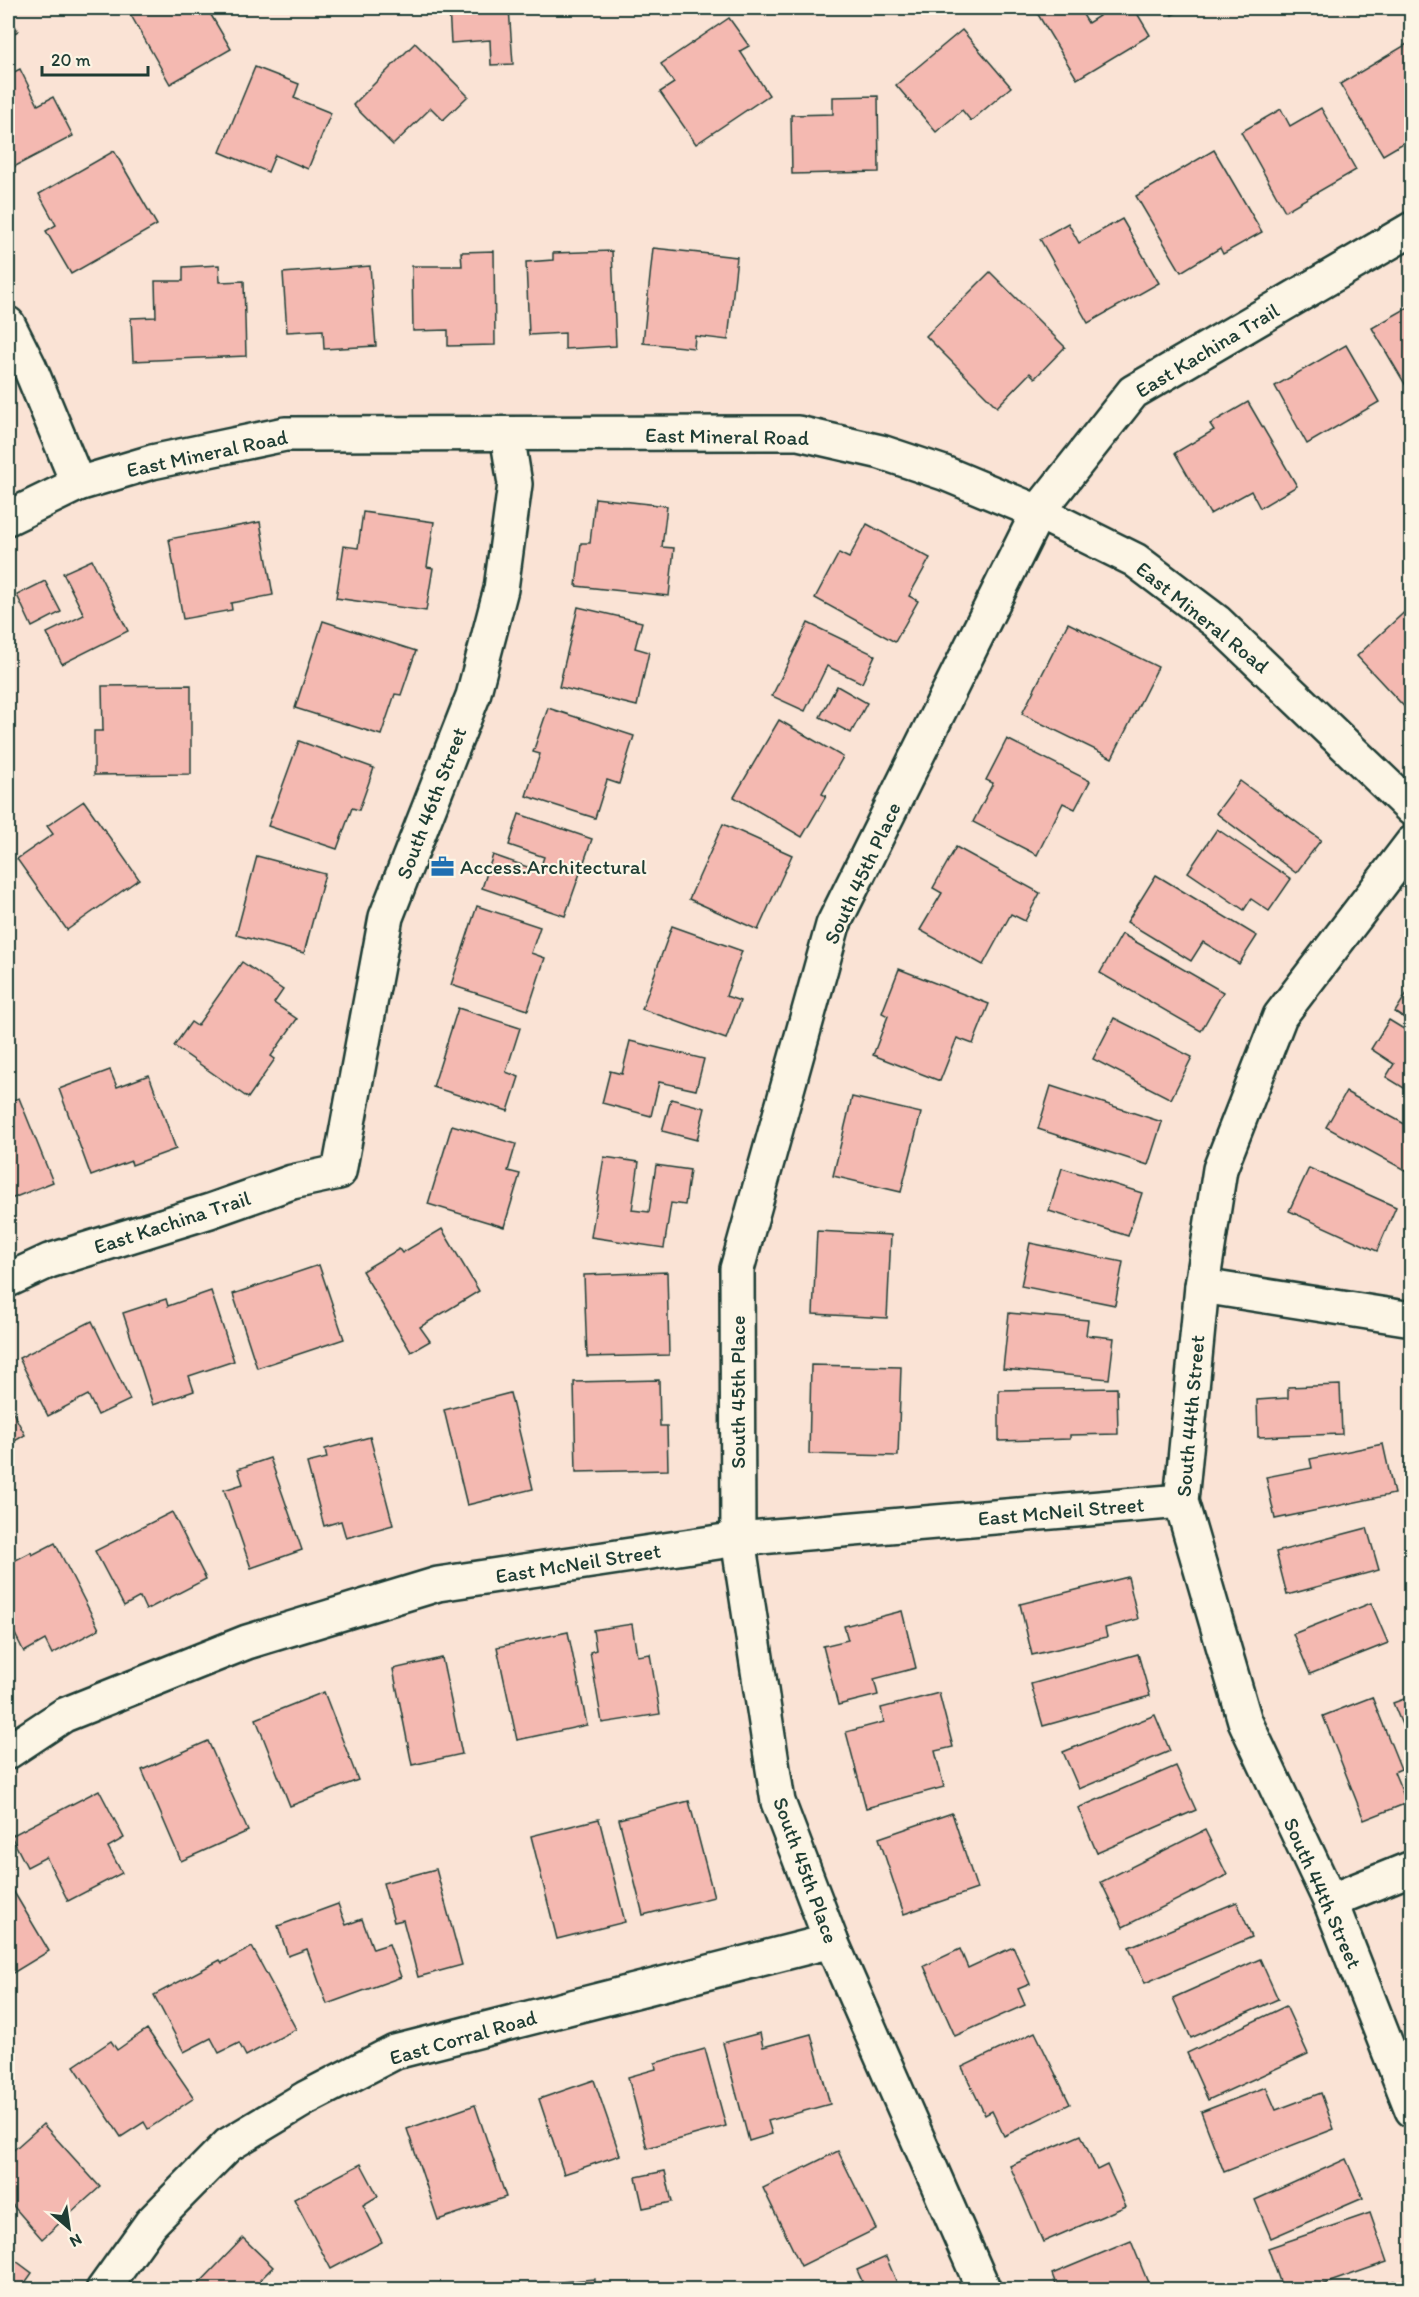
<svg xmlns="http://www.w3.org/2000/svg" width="1419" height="2297" viewBox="0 0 1419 2297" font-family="Itim,sans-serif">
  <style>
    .building { fill: #f4b9b1; stroke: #1f3d34; stroke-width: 1.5 }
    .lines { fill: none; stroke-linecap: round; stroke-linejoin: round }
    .minor-casing { stroke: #1f3d34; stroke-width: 38 }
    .minor { stroke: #fcf5e5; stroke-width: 33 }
    .labels { text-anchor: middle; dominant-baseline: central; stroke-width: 4.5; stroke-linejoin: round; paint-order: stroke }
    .street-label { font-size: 21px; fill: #1f3d34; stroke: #fcf5e5 }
    .poi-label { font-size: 21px; fill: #1f3d34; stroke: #fcf5e5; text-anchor: start }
  </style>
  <rect width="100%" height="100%" fill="#fae3d5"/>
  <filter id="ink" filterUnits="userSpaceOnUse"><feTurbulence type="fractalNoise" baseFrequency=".0167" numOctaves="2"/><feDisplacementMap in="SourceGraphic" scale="12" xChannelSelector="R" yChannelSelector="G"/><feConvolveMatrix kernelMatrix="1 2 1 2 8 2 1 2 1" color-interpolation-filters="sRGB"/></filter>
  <g filter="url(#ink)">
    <g class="building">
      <path d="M8,8H21L8,15L18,31L8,37Z"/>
      <path d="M131,8H207L231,49L170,84L128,10Z"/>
      <path d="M449,8H509L513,64L491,65L490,40L451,43Z"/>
      <path d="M1034,8H1079L1088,23L1099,16L1094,8H1134L1150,35L1077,79Z"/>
      <path d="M1168,8H1187L1172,15Z"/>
      <path d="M729,18L749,46L740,51L769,95L696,144L660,92L674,83L661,64Z"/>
      <path d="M962,30L1011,87L971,121L962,110L936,132L896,85Z"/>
      <path d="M1412,41V138L1383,155L1340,84Z"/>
      <path d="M415,43L468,96L443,120L431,108L393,145L353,105Z"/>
      <path d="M255,67L299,84L294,98L331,113L308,169L275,155L268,172L220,152Z"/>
      <path d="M20,69L38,105L53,97L73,136L10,169L8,165V75Z"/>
      <path d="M878,96L879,172L792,174L791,115L833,114V97Z"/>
      <path d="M1321,108L1356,170L1285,211L1241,132L1281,109L1290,126Z"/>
      <path d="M1214,150L1262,232L1223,254L1220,248L1181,272L1136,196Z"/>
      <path d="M114,151L157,225L71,274L46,231L56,225L39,194Z"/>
      <path d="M1122,219L1159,283L1088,323L1040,239L1068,223L1079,243Z"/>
      <path d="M653,248L737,257L728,340L695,336L694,348L643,343Z"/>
      <path d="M494,251L495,345L448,346V330L413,331L412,266H462L461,252Z"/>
      <path d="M612,251L616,346L565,349V333L529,335L526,262L553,260V253Z"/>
      <path d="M219,265L220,282L244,281L246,356L133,361L131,318L156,317L155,281H183V267Z"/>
      <path d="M370,266L376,346L324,349L323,330L287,332L283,273Z"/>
      <path d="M990,272L1065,347L1035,378L1030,373L997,407L926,336Z"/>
      <path d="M1412,305V396L1372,328Z"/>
      <path d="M1346,345L1379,402L1307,444L1275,386Z"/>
      <path d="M1248,402L1297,486L1260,508L1251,491L1210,514L1175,453L1214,430L1210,424Z"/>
      <path d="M595,498L667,506L662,547L674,548L669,596L576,586L581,543H590Z"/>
      <path d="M363,512L434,522L427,567L433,568L426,611L336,598L344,546L358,548Z"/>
      <path d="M260,522L273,595L231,603L232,610L183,619L169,539Z"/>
      <path d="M867,524L930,558L909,596L918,601L895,642L815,598L839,553L849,558Z"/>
      <path d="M92,560L128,631L62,664L47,633L84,615L63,573Z"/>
      <path d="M45,581L61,612L32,627L17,595Z"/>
      <path d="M1412,605V715L1357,656Z"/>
      <path d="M578,607L642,622L635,648L649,652L637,706L559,687Z"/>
      <path d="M323,621L416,651L401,695L395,694L381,735L295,708Z"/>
      <path d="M808,623L875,655L862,683L827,666L805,711L772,696Z"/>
      <path d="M1068,623L1158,667L1112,758L1022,714Z"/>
      <path d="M191,685V774L94,775V731H103L102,686Z"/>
      <path d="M837,686L867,703L851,733L820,717Z"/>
      <path d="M548,708L634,736L619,784L607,780L595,818L526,796L540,754L533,752Z"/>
      <path d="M779,720L843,757L822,794L826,796L802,837L734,797Z"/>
      <path d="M1007,739L1090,781L1075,809L1063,803L1037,855L973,822L993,783L986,780Z"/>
      <path d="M299,741L374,768L359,810L352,808L337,849L268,826Z"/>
      <path d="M1240,781L1321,840L1296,873L1216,813Z"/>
      <path d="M84,801L139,879L67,930L17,859L53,834L47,826Z"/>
      <path d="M519,814L592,839L565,916L482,888L493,855L539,871L544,857L509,845Z"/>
      <path d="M723,824L792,855L758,930L689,899Z"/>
      <path d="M1217,829L1291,879L1269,911L1251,899L1244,910L1188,872Z"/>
      <path d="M956,847L1040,893L1025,921L1011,914L983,965L920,930L942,893L933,888Z"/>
      <path d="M257,856L325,874L304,953L236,935Z"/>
      <path d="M1156,875L1257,936L1239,964L1203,942L1191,961L1127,922Z"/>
      <path d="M477,906L540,927L531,953L545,958L528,1010L451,985Z"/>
      <path d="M672,926L742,951L726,996L740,1001L726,1039L642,1009Z"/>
      <path d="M1122,934L1223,992L1201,1031L1100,973Z"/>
      <path d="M242,962L283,990L274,1003L297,1019L271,1056L275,1059L248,1098L174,1046L191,1022L197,1026Z"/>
      <path d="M899,969L989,1004L973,1044L957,1038L940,1081L873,1055L888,1016L882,1013Z"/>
      <path d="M1412,985V1023L1395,1012Z"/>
      <path d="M458,1008L520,1028L506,1072L519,1077L508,1111L433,1087Z"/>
      <path d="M1114,1018L1192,1057L1171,1099L1093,1059Z"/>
      <path d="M1389,1020L1412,1034V1093L1386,1077L1394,1064L1371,1049Z"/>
      <path d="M630,1041L704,1059L696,1090L659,1082L651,1116L602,1103L610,1071L622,1074Z"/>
      <path d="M110,1070L117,1087L149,1075L176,1149L132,1165L131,1161L91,1176L59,1089Z"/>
      <path d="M1051,1086L1162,1122L1148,1165L1038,1129Z"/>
      <path d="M1346,1092L1412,1128V1174L1326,1127Z"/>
      <path d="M852,1097L921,1113L901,1192L833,1176Z"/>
      <path d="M19,1098L53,1182L8,1200V1202V1102Z"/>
      <path d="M671,1099L705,1108L697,1140L662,1131Z"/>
      <path d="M452,1125L516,1144L508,1171L520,1174L504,1227L428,1204Z"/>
      <path d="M604,1157L639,1162L632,1210L649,1212L656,1165L690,1170L685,1205L671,1203L664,1248L591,1237Z"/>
      <path d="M1062,1168L1142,1193L1128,1236L1049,1211Z"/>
      <path d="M1309,1168L1396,1207L1377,1251L1289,1211Z"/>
      <path d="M442,1229L479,1291L420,1327L430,1341L411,1352L362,1271L399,1249L402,1253Z"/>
      <path d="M817,1231L891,1235L887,1318L813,1314Z"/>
      <path d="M1030,1243L1123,1262L1115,1305L1021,1286Z"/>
      <path d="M319,1265L344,1339L257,1368L233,1294Z"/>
      <path d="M667,1272L669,1355L587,1357L584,1275Z"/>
      <path d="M211,1291L234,1361L189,1376L194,1391L153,1405L123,1313L166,1299L168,1306Z"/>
      <path d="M1009,1313L1088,1320L1086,1335L1114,1338L1109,1379L1003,1369Z"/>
      <path d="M92,1321L130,1400L98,1415L88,1395L48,1416L19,1358Z"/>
      <path d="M811,1365L901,1367L898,1456L809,1454Z"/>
      <path d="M659,1380L660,1426H667L668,1470L576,1472L574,1382Z"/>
      <path d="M1340,1385L1342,1434L1258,1437L1257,1400L1288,1398V1387Z"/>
      <path d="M1117,1388L1118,1434L1070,1435V1439L999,1441V1390Z"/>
      <path d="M510,1393L533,1489L467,1505L444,1410Z"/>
      <path d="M8,1403L25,1435L8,1445Z"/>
      <path d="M370,1437L393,1525L346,1538L341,1521L324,1526L307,1463L327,1458L325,1449Z"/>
      <path d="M1383,1444L1394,1494L1275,1519L1266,1477L1312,1468L1310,1459Z"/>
      <path d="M270,1458L302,1550L251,1568L224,1490L243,1484L238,1469Z"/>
      <path d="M172,1512L206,1579L146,1610L140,1597L124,1606L95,1551Z"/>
      <path d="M1367,1528L1379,1570L1287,1595L1276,1552Z"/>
      <path d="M55,1543L99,1629L52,1654L45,1640L24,1652L8,1620V1564L31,1552L32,1555Z"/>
      <path d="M1128,1577L1138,1619L1105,1628L1107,1637L1032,1655L1020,1604Z"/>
      <path d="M1371,1603L1388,1643L1310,1674L1293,1634Z"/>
      <path d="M902,1611L916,1668L874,1679L878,1695L838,1705L823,1646L848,1640L844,1626Z"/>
      <path d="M632,1624L637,1656L650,1654L660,1714L602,1723L590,1652L596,1650L593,1630Z"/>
      <path d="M568,1632L587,1725L517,1740L497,1647Z"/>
      <path d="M1138,1654L1150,1696L1043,1726L1031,1684Z"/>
      <path d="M442,1658L462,1754L412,1765L393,1669Z"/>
      <path d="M324,1692L358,1780L290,1806L256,1719Z"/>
      <path d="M939,1693L953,1747L935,1751L944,1787L866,1808L846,1732L884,1722L881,1708Z"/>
      <path d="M1412,1696V1749L1393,1703Z"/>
      <path d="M1372,1697L1401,1769L1394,1772L1407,1803L1364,1820L1323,1716Z"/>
      <path d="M1155,1715L1170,1751L1079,1789L1063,1752Z"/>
      <path d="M208,1741L248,1831L181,1861L142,1770Z"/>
      <path d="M1176,1766L1196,1810L1097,1853L1078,1808Z"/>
      <path d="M99,1790L124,1838L108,1847L122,1873L68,1901L46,1857L27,1867L11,1836Z"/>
      <path d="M689,1801L714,1897L643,1915L619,1819Z"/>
      <path d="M952,1813L977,1889L904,1914L879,1838Z"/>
      <path d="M599,1819L625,1922L557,1939L531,1836Z"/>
      <path d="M1205,1830L1227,1875L1123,1927L1101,1882Z"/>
      <path d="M436,1869L462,1965L418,1977L403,1920L394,1922L383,1883Z"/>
      <path d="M8,1882L49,1951L8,1976Z"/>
      <path d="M1237,1902L1252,1937L1145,1983L1129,1947Z"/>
      <path d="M338,1904L346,1925L362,1919L373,1949L389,1944L401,1977L327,2004L307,1949L288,1956L278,1926Z"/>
      <path d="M252,1947L296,2029L246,2056L239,2043L219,2053L211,2038L184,2052L154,1995L220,1960L222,1963Z"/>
      <path d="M1013,1947L1030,1984L1018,1989L1025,2005L955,2036L924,1966L960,1949L968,1968Z"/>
      <path d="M1260,1959L1278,1999L1191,2038L1173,1998Z"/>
      <path d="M1286,2006L1308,2054L1208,2100L1187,2053Z"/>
      <path d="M147,2029L194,2098L148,2129L144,2122L121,2137L74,2066L111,2041L117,2050Z"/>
      <path d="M1035,2032L1070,2104L1004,2136L992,2111L985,2115L962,2067Z"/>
      <path d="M760,2033L763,2047L811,2034L830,2104L768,2121L772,2134L749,2141L723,2043Z"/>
      <path d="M705,2049L726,2126L647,2148L628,2077L656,2069L655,2063Z"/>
      <path d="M594,2080L620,2155L564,2174L539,2099Z"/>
      <path d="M1266,2087L1276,2110L1321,2093L1334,2129L1224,2172L1201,2112Z"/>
      <path d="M475,2105L506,2197L438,2220L407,2129Z"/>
      <path d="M43,2124L100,2187L42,2239L8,2200V2155Z"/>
      <path d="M1081,2135L1097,2170L1107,2165L1126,2206L1043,2242L1010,2166Z"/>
      <path d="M838,2151L876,2229L801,2266L763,2188Z"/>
      <path d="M1346,2159L1363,2198L1271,2238L1255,2200Z"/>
      <path d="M361,2164L378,2196L363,2205L382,2242L331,2269L294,2199Z"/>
      <path d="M665,2171L672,2202L643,2208L636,2177Z"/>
      <path d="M1370,2213L1387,2262L1307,2290H1283L1268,2248Z"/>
      <path d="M243,2238L273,2267L260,2280L270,2290H193Z"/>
      <path d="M1131,2241L1151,2290H1058L1052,2274Z"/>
      <path d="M8,2255L32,2273L20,2290H8Z"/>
      <path d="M886,2257L900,2290H844L862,2281L857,2270Z"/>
      <path d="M594,2279V2290H514V2286Z"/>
      <path d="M1394,2281L1397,2290H1365Z"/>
    </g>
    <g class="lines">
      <defs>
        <g id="minor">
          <path d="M8,324L30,368L78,484"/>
          <path d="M8,518L78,484L152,462L285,434L798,433L881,452L944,473L1038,512L1135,560L1217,622L1412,809"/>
          <path d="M1412,843L1280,1016L1220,1169L1202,1286L1181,1501L1245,1721L1330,1901L1412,2110"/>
          <path d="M8,1280L49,1261L210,1211L292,1182L339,1172L386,917L473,696L501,589L515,484L507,434"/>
          <path d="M1202,1286L1412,1319"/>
          <path d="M8,1752L64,1715L247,1642L438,1584L738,1539L1181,1501"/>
          <path d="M1330,1901L1412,1868"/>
          <path d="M103,2290L151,2223L228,2145L306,2098L395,2052L831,1941"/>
          <path d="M984,2290L831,1941L778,1802L738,1539L737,1269L833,925L1038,512L1133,392L1412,229"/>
        </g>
      </defs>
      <use href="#minor" class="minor-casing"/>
      <use href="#minor" class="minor"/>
    </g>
  </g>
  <defs>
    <symbol id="office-bare" viewBox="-9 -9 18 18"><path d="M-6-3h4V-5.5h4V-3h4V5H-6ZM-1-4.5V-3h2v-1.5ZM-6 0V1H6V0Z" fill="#1f6fb2" stroke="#fcf5e5" stroke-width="2.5" paint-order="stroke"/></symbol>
  </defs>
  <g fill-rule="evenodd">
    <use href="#office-bare" x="426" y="850" width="33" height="33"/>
  </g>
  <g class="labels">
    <g class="street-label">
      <text transform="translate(1207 350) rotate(-31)">East Kachina Trail</text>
      <text transform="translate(727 436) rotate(1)">East Mineral Road</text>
      <text transform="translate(207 453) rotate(-12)">East Mineral Road</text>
      <text transform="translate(1203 617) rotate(39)">East Mineral Road</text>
      <text transform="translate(431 803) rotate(-69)">South 46th Street</text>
      <text transform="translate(862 873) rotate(-65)">South 45th Place</text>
      <text transform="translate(172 1222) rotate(-18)">East Kachina Trail</text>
      <text transform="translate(737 1392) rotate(-90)">South 45th Place</text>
      <text transform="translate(1190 1416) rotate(-85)">South 44th Street</text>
      <text transform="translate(1061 1511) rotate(-5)">East McNeil Street</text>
      <text transform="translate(578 1563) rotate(-9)">East McNeil Street</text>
      <text transform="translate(806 1870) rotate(70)">South 45th Place</text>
      <text transform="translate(1323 1893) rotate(66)">South 44th Street</text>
      <text transform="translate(463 2037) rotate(-16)">East Corral Road</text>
    </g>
    <g class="poi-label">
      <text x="460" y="866">Access.Architectural</text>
    </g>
  </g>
  <rect width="1419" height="2297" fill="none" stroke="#fcf5e5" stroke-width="30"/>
  <rect x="15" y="15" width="1389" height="2267" fill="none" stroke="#1f3d34" stroke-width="2" filter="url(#ink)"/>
  <g transform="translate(69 2228) rotate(151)" stroke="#fcf5e5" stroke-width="4.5" paint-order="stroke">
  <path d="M0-4.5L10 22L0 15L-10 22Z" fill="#1f3d34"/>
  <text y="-9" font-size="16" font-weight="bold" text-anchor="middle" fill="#1f3d34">N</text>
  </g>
  <path d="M42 66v9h106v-9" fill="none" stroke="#1f3d34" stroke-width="3"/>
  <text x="51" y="66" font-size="18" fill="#1f3d34" stroke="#fcf5e5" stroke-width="4.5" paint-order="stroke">20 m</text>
</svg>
